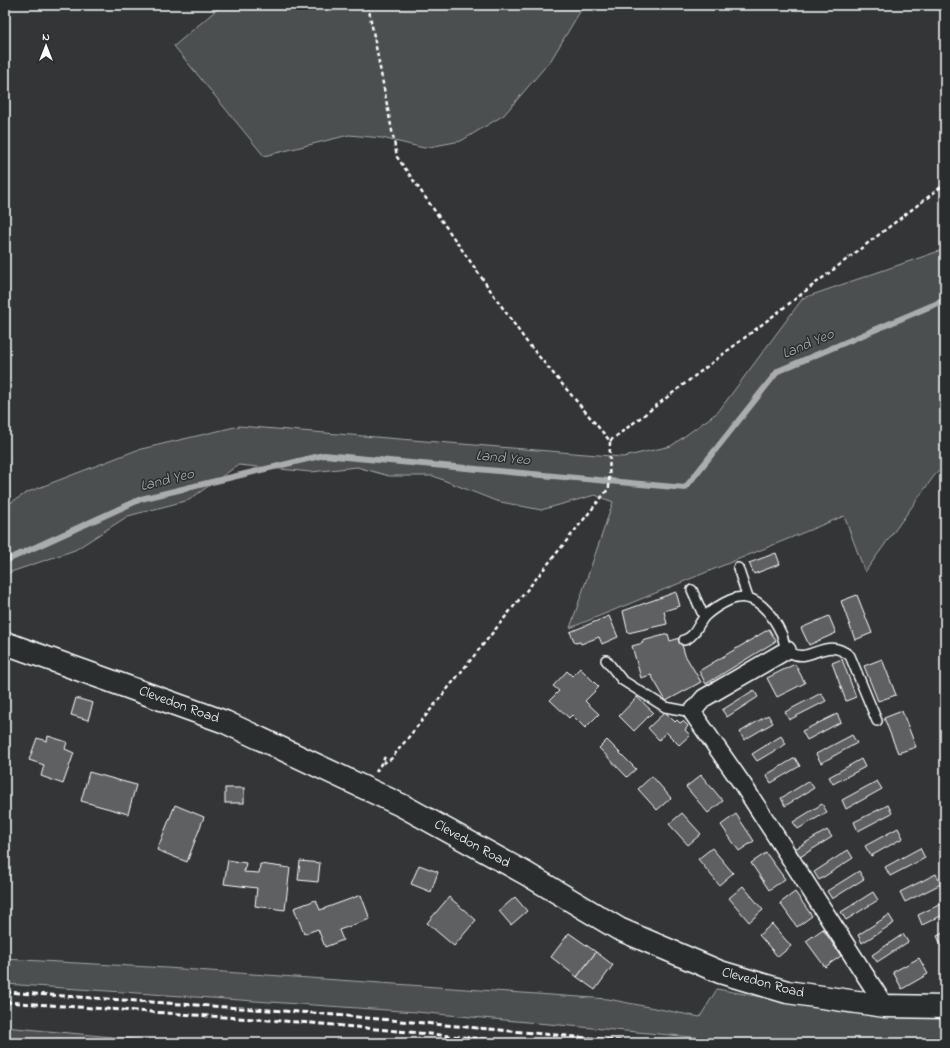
<svg xmlns="http://www.w3.org/2000/svg" width="950" height="1048" viewBox="0 0 950 1048" font-family="'Indie Flower',sans-serif">
  <style>
    .green { fill: #4c4f50; stroke: #a6a7a8 }
    .lines { fill: none; stroke-linecap: round; stroke-linejoin: round }
    .stream { stroke: #abacad; stroke-width: 6 }
    .building { fill: #5f6162; stroke: #fff }
    .lane-casing { stroke: #fff; stroke-width: 12 }
    .street-casing { stroke: #fff; stroke-width: 20 }
    .secondary-casing { stroke: #fff; stroke-width: 25 }
    .path { stroke: #fff; stroke-width: 2.5; stroke-dasharray: 4 3; stroke-linecap: butt }
    .lane { stroke: #2a2d2e; stroke-width: 9 }
    .street { stroke: #2a2d2e; stroke-width: 17 }
    .secondary { stroke: #2a2d2e; stroke-width: 22 }
    .rail { stroke: #fff; stroke-width: 3; stroke-dasharray: 6 3; stroke-linecap: butt }
    .labels { text-anchor: middle; dominant-baseline: central; stroke-width: 3; stroke-linejoin: round; paint-order: stroke }
    .street-label { font-size: 14px; fill: #fff; stroke: #2a2d2e }
    .water-label { font-size: 15px; font-style: italic; fill: #b2b3b4; stroke: #2a2d2e }
  </style>
  <rect width="100%" height="100%" fill="#333536"/>
  <filter id="ink" filterUnits="userSpaceOnUse"><feTurbulence type="fractalNoise" baseFrequency=".025" numOctaves="2"/><feDisplacementMap in="SourceGraphic" scale="8" xChannelSelector="R" yChannelSelector="G"/><feConvolveMatrix kernelMatrix="1 2 1 2 8 2 1 2 1" color-interpolation-filters="sRGB"/></filter>
  <g filter="url(#ink)">
    <g class="green">
      <path d="M222,5H584L551,60L504,115L461,141L424,148L382,138L349,135L264,156L174,46Z"/>
      <path d="M945,249V465L934,476L865,572L844,516L570,628L613,502L595,495L541,510L496,501L433,476H389L357,467L311,472L238,465L189,500L128,516L75,550L5,574V506L28,492L137,450L239,426L623,457L671,446L718,412L803,298Z"/>
      <path d="M5,959L167,968L608,999L700,1017L717,989L848,1013L945,1018V1043H758L416,1012L5,984Z"/>
      <path d="M5,1027L166,1042L173,1043H5Z"/>
    </g>
    <g class="lines">
      <path class="stream" d="M5,561L141,499L324,455L685,488L778,371L945,300"/>
    </g>
    <g class="building">
      <path d="M776,553L780,564L754,574L749,563Z"/>
      <path d="M676,592L680,606L664,611L667,624L628,633L623,611Z"/>
      <path d="M857,595L872,633L855,640L841,601Z"/>
      <path d="M609,616L618,637L602,644L599,637L581,644L580,642L575,643L570,632Z"/>
      <path d="M829,616L836,633L809,645L801,628Z"/>
      <path d="M769,629L776,641L706,684L699,671Z"/>
      <path d="M668,634L670,641L680,638L685,655L701,682L666,701L651,675L641,678L632,646L643,643L642,641Z"/>
      <path d="M842,659L856,697L846,701L832,663Z"/>
      <path d="M882,659L896,695L878,701L864,666Z"/>
      <path d="M795,664L805,683L777,697L767,678Z"/>
      <path d="M580,668L599,687L585,701L599,714L585,728L572,715L569,718L550,700L559,691L553,686L567,671L572,676Z"/>
      <path d="M754,690L758,697L727,717L722,710Z"/>
      <path d="M821,693L826,701L789,720L785,712Z"/>
      <path d="M637,697L653,712L634,731L619,716Z"/>
      <path d="M76,698L93,703L88,720L71,715Z"/>
      <path d="M902,711L916,747L898,753L884,718Z"/>
      <path d="M665,712L675,722L677,720L680,723L683,721L688,726L685,730L690,735L679,745L666,732L659,740L648,728Z"/>
      <path d="M837,714L841,722L807,740L802,731Z"/>
      <path d="M768,715L773,723L744,740L740,732Z"/>
      <path d="M852,735L857,743L821,763L816,754Z"/>
      <path d="M48,736L67,742L65,749L74,753L63,784L41,776L44,765L29,760L37,738L47,741Z"/>
      <path d="M781,736L786,744L757,761L752,754Z"/>
      <path d="M607,740L636,769L627,777L599,748Z"/>
      <path d="M795,758L800,766L771,783L766,775Z"/>
      <path d="M861,759L865,767L833,784L829,777Z"/>
      <path d="M89,772L136,785L128,814L81,801Z"/>
      <path d="M701,775L723,801L708,813L686,787Z"/>
      <path d="M652,776L671,798L657,810L638,789Z"/>
      <path d="M809,781L814,788L785,806L781,798Z"/>
      <path d="M877,781L882,789L846,809L842,800Z"/>
      <rect x="225" y="788" width="19" height="15"/>
      <path d="M822,804L827,812L798,829L793,822Z"/>
      <path d="M175,805L204,817L187,862L157,850Z"/>
      <path d="M888,805L892,813L858,831L854,822Z"/>
      <path d="M682,813L701,834L688,845L669,824Z"/>
      <path d="M736,814L754,841L739,851L721,825Z"/>
      <path d="M898,828L903,838L871,856L865,846Z"/>
      <path d="M827,830L832,837L800,857L795,849Z"/>
      <path d="M712,848L733,873L719,885L698,859Z"/>
      <path d="M920,848L925,858L890,876L885,867Z"/>
      <path d="M848,850L853,858L819,880L814,872Z"/>
      <path d="M766,853L785,879L769,890L751,863Z"/>
      <path d="M228,860L246,863L244,872L259,873L260,864L290,868L285,910L255,906L257,888L224,884Z"/>
      <path d="M300,861L320,863L318,882L298,880Z"/>
      <path d="M419,865L438,872L431,892L411,884Z"/>
      <path d="M859,871L864,879L832,899L827,891Z"/>
      <path d="M936,874L941,884L905,902L900,892Z"/>
      <path d="M743,886L763,910L749,922L729,898Z"/>
      <path d="M795,892L812,916L797,927L780,903Z"/>
      <path d="M873,892L878,900L846,920L841,912Z"/>
      <path d="M361,895L370,919L339,930L343,940L325,947L318,929L304,934L294,908L316,900L320,910Z"/>
      <path d="M449,897L476,920L454,946L427,923Z"/>
      <path d="M515,897L527,911L511,925L499,911Z"/>
      <path d="M945,902V914L922,925L918,915Z"/>
      <path d="M889,915L894,923L862,943L858,935Z"/>
      <path d="M772,924L791,946L778,957L759,935Z"/>
      <path d="M823,929L841,956L825,967L806,941Z"/>
      <path d="M945,932V953L937,936Z"/>
      <path d="M569,933L596,952L577,977L551,957Z"/>
      <path d="M903,934L908,942L877,962L872,955Z"/>
      <path d="M596,952L613,965L595,990L577,977Z"/>
      <path d="M919,958L928,974L902,989L893,972Z"/>
    </g>
    <g class="lines">
      <defs>
        <g id="lane">
          <path d="M738,568L748,598"/>
          <path d="M692,590L704,617"/>
          <path d="M684,640C696,636 697,625 705,616C713,609 721,604 730,600C755,589 773,615 782,635C784,641 784,649 791,653C810,664 826,635 850,656L877,721"/>
          <path d="M606,660L622,680L665,707L692,712"/>
        </g>
        <path id="street" d="M787,650L704,698L692,712L743,785L885,1006"/>
        <path id="secondary" d="M5,643L225,722L403,806L525,873L619,929L720,972L787,992L885,1006L945,1007"/>
      </defs>
      <use href="#lane" class="lane-casing"/>
      <use href="#street" class="street-casing"/>
      <use href="#secondary" class="secondary-casing"/>
      <g class="path">
        <path d="M368,5L397,157L526,341L610,441L609,488L391,759L380,765"/>
        <path d="M610,441L945,184"/>
        <path d="M376,772L385,757"/>
      </g>
      <use href="#lane" class="lane"/>
      <use href="#street" class="street"/>
      <use href="#secondary" class="secondary"/>
      <g class="rail">
        <path d="M5,992L313,1013L643,1043"/>
        <path d="M5,1002L312,1023L526,1043"/>
      </g>
    </g>
  </g>
  <g class="labels">
    <g class="street-label">
      <text transform="translate(179 705) rotate(20)">Clevedon Road</text>
      <text transform="translate(472 844) rotate(29)">Clevedon Road</text>
      <text transform="translate(763 983) rotate(15)">Clevedon Road</text>
    </g>
    <g class="water-label">
      <text transform="translate(808 344) rotate(-23)">Land Yeo</text>
      <text transform="translate(503 458) rotate(5)">Land Yeo</text>
      <text transform="translate(167 480) rotate(-14)">Land Yeo</text>
    </g>
  </g>
  <rect width="950" height="1048" fill="none" stroke="#2a2d2e" stroke-width="20"/>
  <rect x="10" y="10" width="930" height="1028" fill="none" stroke="#fff" stroke-width="1.5" filter="url(#ink)"/>
  <g transform="translate(46 46)" stroke="#2a2d2e" stroke-width="3" paint-order="stroke">
  <path d="M0-3L7 15L0 10L-7 15Z" fill="#ffffff"/>
  <text y="-6" font-size="11" font-weight="bold" text-anchor="middle" fill="#ffffff">N</text>
  </g>
</svg>
